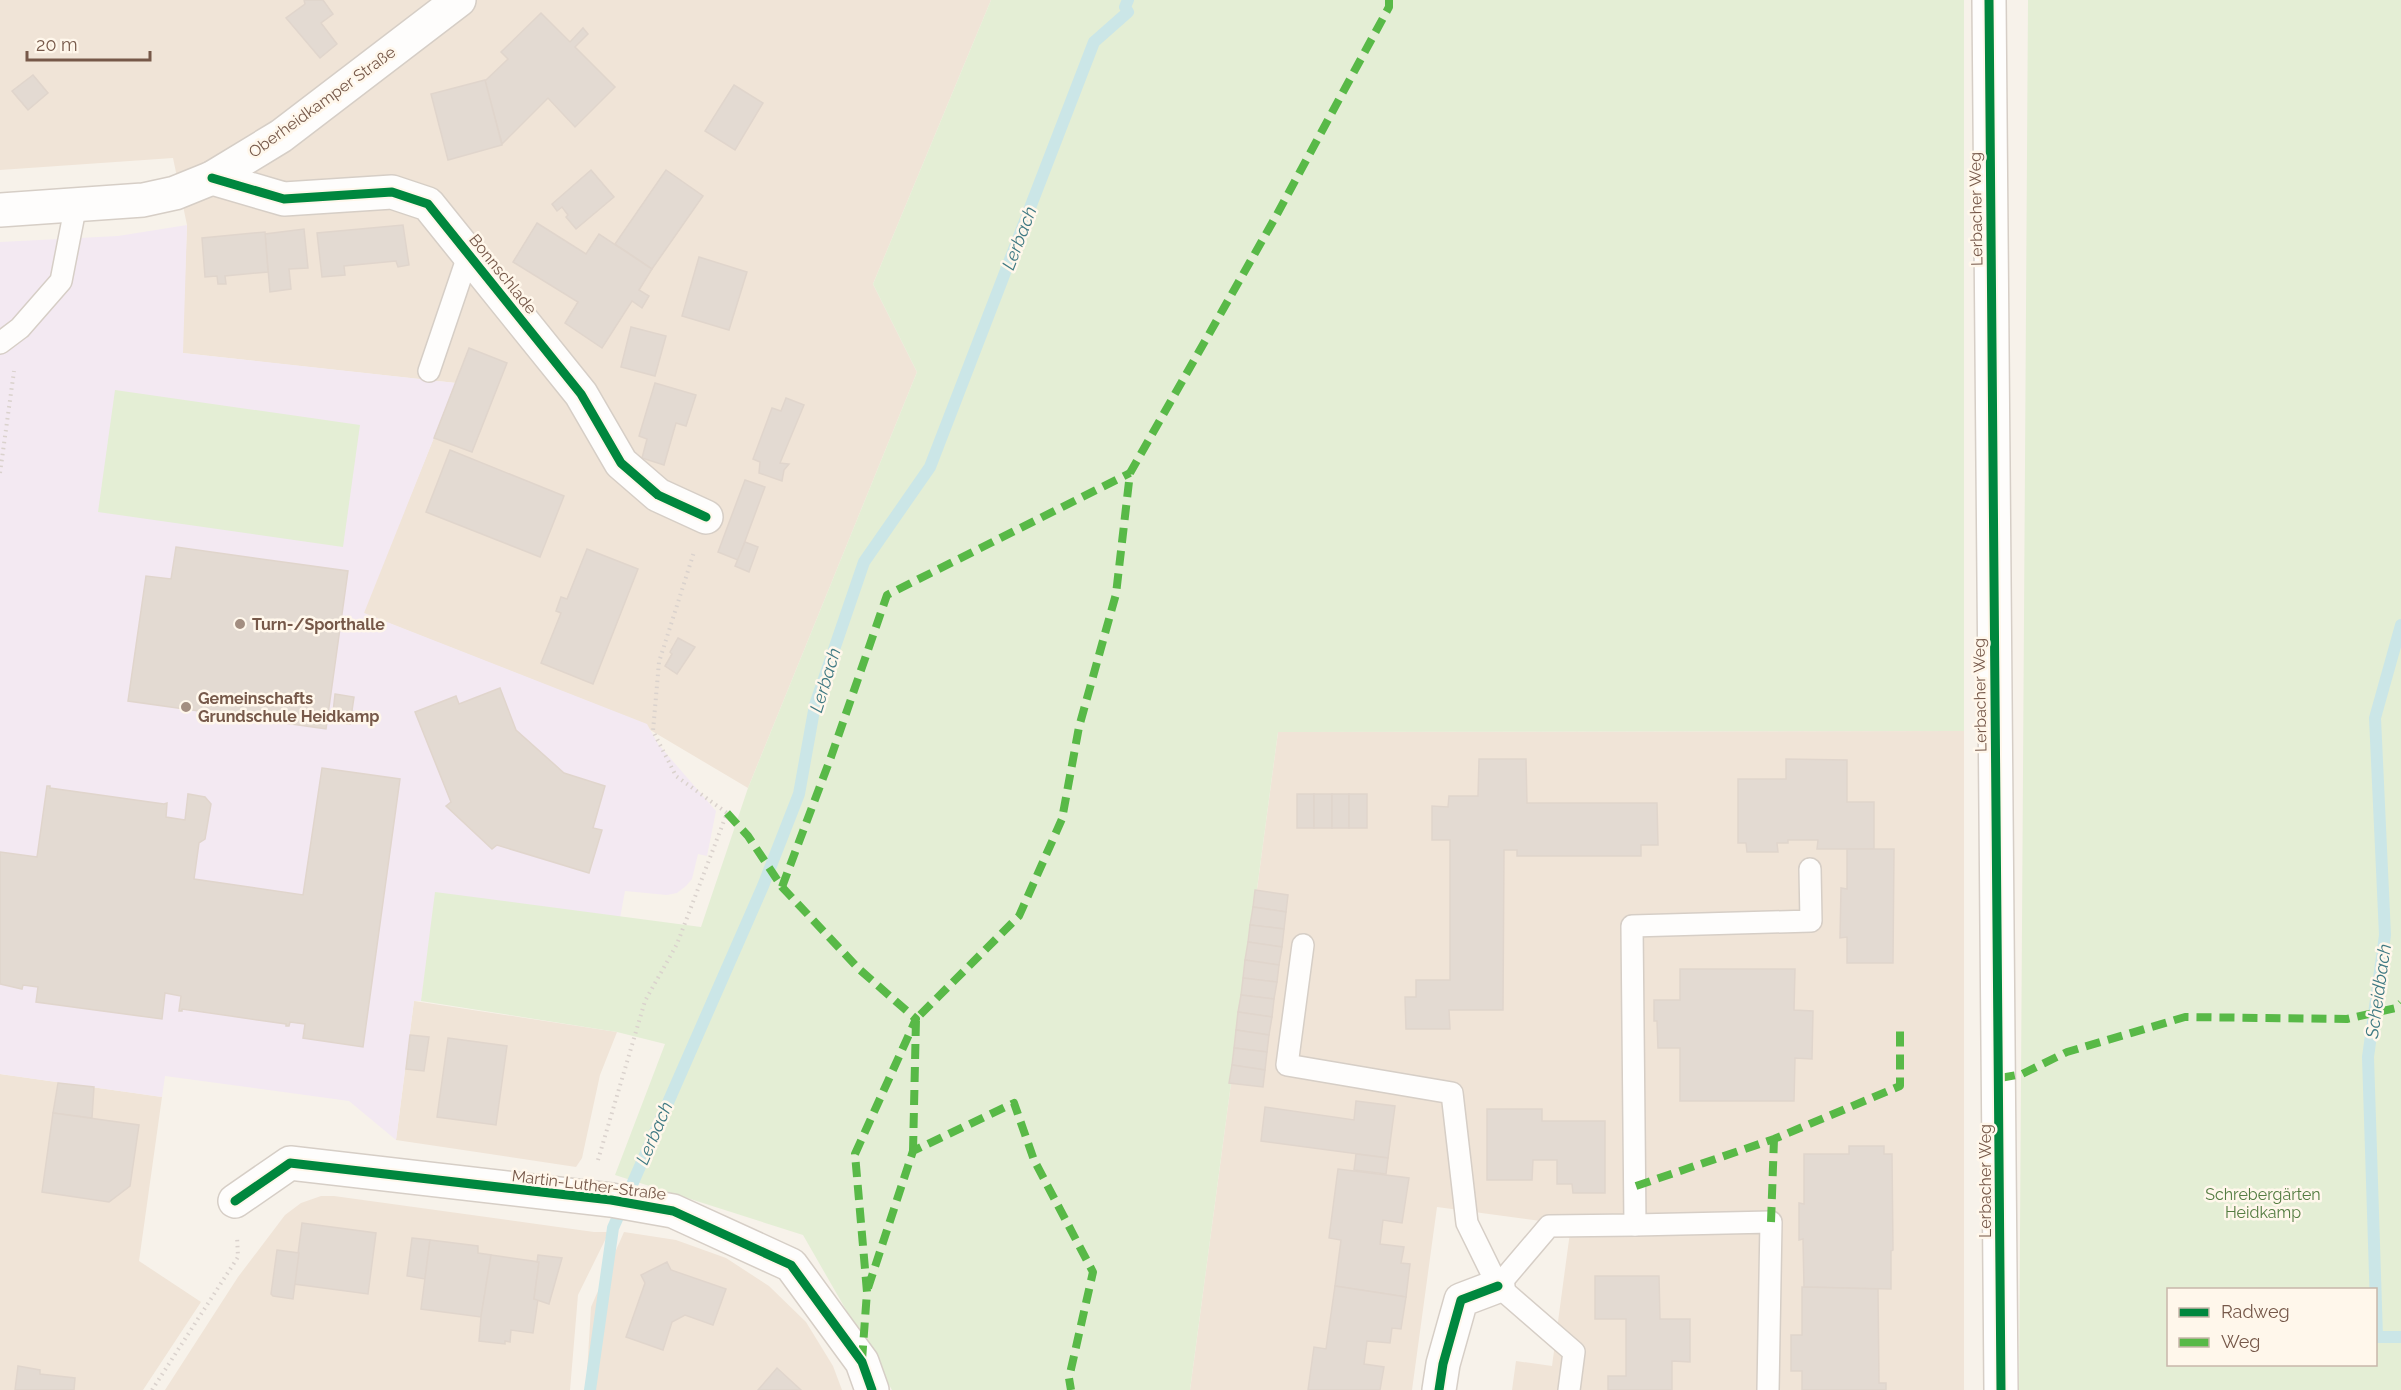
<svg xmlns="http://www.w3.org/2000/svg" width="2401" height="1390" viewBox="0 0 2401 1390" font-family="Raleway,sans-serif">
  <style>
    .residential { fill: #f0e4d7 }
    .education { fill: #f3e9f2 }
    .green { fill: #e4eed5; fill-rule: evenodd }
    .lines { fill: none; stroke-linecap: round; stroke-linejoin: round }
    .stream { stroke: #cbe6e7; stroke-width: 12 }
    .building { fill: #e3dad2; stroke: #e0d5cc; stroke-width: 1.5 }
    .lane-casing { stroke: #d6cec6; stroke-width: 24 }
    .street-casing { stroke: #d6cec6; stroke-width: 36 }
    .secondary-casing { stroke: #d6cec6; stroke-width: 36 }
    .path { stroke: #dad2cd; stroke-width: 4; stroke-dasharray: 1.5 4.5; stroke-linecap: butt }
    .lane { stroke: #fefdfc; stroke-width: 21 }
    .street { stroke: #fefdfc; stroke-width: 33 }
    .secondary { stroke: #fefdfc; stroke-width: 33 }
    .quiet { stroke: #58b947; stroke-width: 8; stroke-dasharray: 15 8; stroke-linecap: butt }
    .cycleway-casing { stroke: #fff7eb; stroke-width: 13 }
    .cycleway { stroke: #00873e; stroke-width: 9 }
    .poi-dot { fill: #a38e81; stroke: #fff7eb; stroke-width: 2 }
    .labels { text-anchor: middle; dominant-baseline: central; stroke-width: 5; stroke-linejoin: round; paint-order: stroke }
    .street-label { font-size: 16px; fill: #765849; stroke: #fff7eb }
    .poi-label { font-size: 16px; font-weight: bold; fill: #765849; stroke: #fff7eb; text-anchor: start }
    .park-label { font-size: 16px; fill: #547c41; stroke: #fff7eb }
    .water-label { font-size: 18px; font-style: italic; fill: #3f7983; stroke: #fff7eb }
  </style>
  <rect width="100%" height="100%" fill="#f7f2ea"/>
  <g class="residential">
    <path d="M0,0H991L873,284L917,372L748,788L630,718L363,613L456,383L182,353L187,225L173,158L0,170Z"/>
    <path d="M1964,731V1390H1512L1516,1361L1552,1366L1571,1225L1437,1207L1412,1390H1190L1278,732Z"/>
    <path d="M414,1001L617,1032L600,1075L582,1158L576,1167L396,1140Z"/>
    <path d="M0,1074L162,1097L139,1261L201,1302L143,1390H0Z"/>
    <path d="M321,1196H334L594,1232H609L578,1295L570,1390H165L238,1277L285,1215L301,1203Z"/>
    <path d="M624,1232L676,1240L726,1258L769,1286L806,1322L833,1366L842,1390H586L591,1307Z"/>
  </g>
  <path class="education" d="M187,225L183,353L456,383L364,613L647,724L658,744L716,811L707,856L698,854L692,879L686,886L677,893L667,895L625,891L620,918L436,893L421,1001H414L396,1140L349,1101L165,1076L162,1097L0,1074V242L118,236Z"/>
  <g class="green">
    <path d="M991,0H1964V731L1278,732L1190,1390H892L803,1235L615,1175L665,1044L617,1032L421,1001L435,892L701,927L748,788L917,372L873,284Z"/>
    <path d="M2028,0H2401V1390H2019ZM2168,1290H2376V1364H2168Z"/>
    <path d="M115,390L360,425L343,547L98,512Z"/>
  </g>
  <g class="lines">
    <g class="stream">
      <path d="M2401,625L2375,718L2385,935L2368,1057L2377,1337H2401"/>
      <path d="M590,1390L613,1228L763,886L799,794L815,705L864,562L930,467L1094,42L1128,12L1125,7L1128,0"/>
    </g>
  </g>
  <g class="building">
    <path d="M304,0H323L333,14L321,23L337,44L320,58L286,18L305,4Z"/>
    <path d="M541,13L570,42L583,28L588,34L575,47L615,87L575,127L548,98L502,144L485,81L508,59L501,52Z"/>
    <path d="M33,75L48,93L28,110L12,91Z"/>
    <path d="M485,80L502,145L448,160L431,94Z"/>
    <path d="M734,85L763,103L735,150L705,131Z"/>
    <path d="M591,170L614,197L576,229L566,217L568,215L562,207L557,211L552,204Z"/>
    <path d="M666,170L703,196L652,269L615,244Z"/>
    <path d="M537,223L586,254L599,234L652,269L639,290L649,296L642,308L632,301L602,348L565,323L578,302L513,262Z"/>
    <path d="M403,225L409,265L398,267L396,261L344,266L345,275L322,277L317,233Z"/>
    <path d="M304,229L308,268L289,269L291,289L270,292L265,234Z"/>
    <path d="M265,232L268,272L225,276L226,284H218L217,276L205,277L202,238Z"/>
    <path d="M699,257L747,272L729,330L682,316Z"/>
    <path d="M631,327L666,336L655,376L621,367Z"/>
    <path d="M469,348L507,363L472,452L434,438Z"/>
    <path d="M655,383L696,395L686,426L676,423L664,465L642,458L647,439L639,436Z"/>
    <path d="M786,398L804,405L780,463L789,464L784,470L782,481L759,473L760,462L753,459L772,408L781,411Z"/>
    <path d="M450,450L564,496L540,557L426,512Z"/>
    <path d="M745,480L765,487L738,560L718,552Z"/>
    <path d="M745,542L758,547L749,572L735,566Z"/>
    <path d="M176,547L348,571L326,729L128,701L146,576L171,579Z"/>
    <path d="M587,549L638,569L593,684L541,663L561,613L556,611L561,597L567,599Z"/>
    <path d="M678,638L695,647L677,674L665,666L672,654L670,652Z"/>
    <path d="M500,688L516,730L564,773L605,786L593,828L602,830L589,873L497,845L492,849L446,806L451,802L415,712L456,696L459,704Z"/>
    <path d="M335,694L354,697L350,724L332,722Z"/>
    <path d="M1479,759H1526L1527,803H1657L1658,845H1641V856H1517V850H1504L1503,1010H1449L1450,1029H1406L1405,997H1416V980H1450V840H1432V806L1448,807L1449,796H1478Z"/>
    <path d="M1786,759L1847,760V802H1874V849H1817L1818,840H1788V843H1777L1778,852H1747L1746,843H1738V779H1786Z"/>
    <path d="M322,768L400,779L363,1047L303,1038L305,1024L290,1022L289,1026H286V1024L182,1009V1011H179L181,996L165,993L162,1019L36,1002L38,987L23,985L22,989L0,984V852L37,857L47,786H50V788L164,804L167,803L166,817L185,820L188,794L205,797L211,804L205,839L199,843L194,879L303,895Z"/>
    <rect x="1297" y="794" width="17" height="34"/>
    <rect x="1314" y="794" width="18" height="34"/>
    <rect x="1332" y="794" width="17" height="34"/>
    <rect x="1349" y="794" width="18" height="34"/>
    <path d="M1847,849H1894L1893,963H1847V937L1840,938L1841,888L1847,889Z"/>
    <path d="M1255,890L1288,895L1286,912L1253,907Z"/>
    <path d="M1253,907L1286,912L1284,929L1250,925Z"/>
    <path d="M1250,925L1284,929L1282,947L1248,942Z"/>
    <path d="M1248,942L1282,947L1279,965L1245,960Z"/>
    <path d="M1245,960L1279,965L1277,982L1243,978Z"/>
    <path d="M1680,969H1795L1794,1010L1813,1011L1812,1059L1795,1058L1794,1101H1680V1048H1658L1657,1021H1654V1000H1680Z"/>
    <path d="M1243,978L1277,982L1274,999L1241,995Z"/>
    <path d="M1241,995L1274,999L1272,1017L1238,1012Z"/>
    <path d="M1238,1012L1272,1017L1269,1035L1236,1030Z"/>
    <path d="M1236,1030L1269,1035L1267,1052L1234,1048Z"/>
    <path d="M410,1035L429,1037L424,1071L406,1069Z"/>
    <path d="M448,1038L507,1046L496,1125L437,1117Z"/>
    <path d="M1234,1048L1267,1052L1265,1070L1232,1065Z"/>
    <path d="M1232,1065L1265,1070L1263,1087L1229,1083Z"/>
    <path d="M58,1083L94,1087L92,1118L53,1113Z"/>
    <path d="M1356,1101L1395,1106L1388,1158L1261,1141L1265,1107L1354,1120Z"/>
    <path d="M1487,1109H1542V1121H1605V1193H1573L1572,1184H1557V1160H1533L1532,1180H1487Z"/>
    <path d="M53,1113L139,1125L130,1186L109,1202L42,1192Z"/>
    <path d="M1849,1146H1884V1154H1892L1893,1250L1891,1251V1289L1804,1287L1803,1239L1799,1240V1203L1804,1204V1154H1849Z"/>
    <path d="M1356,1154L1388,1158L1386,1174L1354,1170Z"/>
    <path d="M1338,1169L1409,1178L1402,1223L1383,1220L1380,1244L1404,1247L1401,1263L1410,1264L1406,1297L1335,1286L1341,1240L1329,1238Z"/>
    <path d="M302,1223L376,1233L368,1294L294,1284Z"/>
    <path d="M412,1238L430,1240L425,1279L407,1276Z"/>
    <path d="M430,1240L478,1246V1253L491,1255L481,1317L421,1309Z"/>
    <path d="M277,1250L299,1253L293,1299L273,1296L271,1294Z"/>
    <path d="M491,1255L539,1262L534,1299H538L533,1333L511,1330L510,1342L505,1341V1344L479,1341L481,1317Z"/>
    <path d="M538,1255L562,1258L549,1304L534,1299L539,1262H537Z"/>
    <path d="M667,1262L671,1270L726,1289L713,1325L685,1315L672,1322L663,1350L626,1337L645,1283L641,1275Z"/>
    <path d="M1595,1276H1659L1660,1319H1690V1362L1672,1361V1390H1608V1376H1626V1319H1595Z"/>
    <path d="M1335,1286L1406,1297L1401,1329L1392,1328L1390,1343L1367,1341L1364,1364L1384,1367L1380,1390H1308L1314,1347L1326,1349Z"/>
    <path d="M1802,1287L1878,1289L1879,1383H1886V1390H1802V1371H1791V1335H1802Z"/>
    <path d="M18,1366L40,1370V1374L75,1378L74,1390H15Z"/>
    <path d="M777,1368L801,1390H758Z"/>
  </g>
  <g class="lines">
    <defs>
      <g id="lane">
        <path d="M0,343L20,328L61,281L76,204"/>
        <path d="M429,371L468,256"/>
        <path d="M1303,945L1287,1065L1452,1093L1467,1223L1498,1286L1574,1352L1569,1390"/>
        <path d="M1635,1225L1771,1222L1768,1390"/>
        <path d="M1498,1286L1549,1226L1635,1225L1632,926L1811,921L1810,869"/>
      </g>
      <g id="street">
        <path d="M212,178L284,199L392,192L428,204L581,394L621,463L658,495L706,517"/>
        <path d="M0,210L143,200L175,193L212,178L281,136L459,0"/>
        <path d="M235,1201L290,1163L611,1200L673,1211L791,1265L862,1362L872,1390"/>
        <path d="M1439,1390L1443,1364L1461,1300L1498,1286"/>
      </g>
      <path id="secondary" d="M1989,0L2001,1390"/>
    </defs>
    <use href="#lane" class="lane-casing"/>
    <use href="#street" class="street-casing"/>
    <use href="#secondary" class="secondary-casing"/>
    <g class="path">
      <path d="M0,473L14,371"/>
      <path d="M598,1160L645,1001L677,944L727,813L676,776L653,731L659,662L694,552"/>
      <path d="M152,1390L238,1257L237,1236"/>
    </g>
    <use href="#lane" class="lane"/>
    <use href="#street" class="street"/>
    <use href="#secondary" class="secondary"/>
    <g class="quiet">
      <path d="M727,813L748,836L782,887L859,969L916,1019L855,1154L867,1292L862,1360"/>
      <path d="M782,887L831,757L887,595L1130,473"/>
      <path d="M2000,1078L2022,1074L2067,1052L2185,1017L2347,1019L2396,1008L2401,1003"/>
      <path d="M913,1151L916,1019L1019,916L1062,819L1079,727L1116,594L1130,473L1275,218L1389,7V0"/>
      <path d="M1636,1186L1774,1139L1900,1086V1028"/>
      <path d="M1771,1222L1774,1139"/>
      <path d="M868,1288L913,1151L1014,1103L1034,1160L1093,1272L1069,1378L1071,1390"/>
    </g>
    <defs>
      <g id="cycleway">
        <path d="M1989,0L2001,1390"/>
        <path d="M212,178L284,199L392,192L428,204L581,394L621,463L658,495L706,517"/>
        <path d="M235,1201L290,1163L611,1200L673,1211L791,1265L862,1362L872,1390"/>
        <path d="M1439,1390L1443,1364L1461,1300L1498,1286"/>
      </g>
    </defs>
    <use href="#cycleway" class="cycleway-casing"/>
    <use href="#cycleway" class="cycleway"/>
  </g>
  <g class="poi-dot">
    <circle cx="240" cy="624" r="6"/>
    <circle cx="186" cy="707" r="6"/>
  </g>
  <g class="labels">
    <g class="street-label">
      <text transform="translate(322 102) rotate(-36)">Oberheidkamper Straße</text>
      <text transform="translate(1976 209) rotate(-91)">Lerbacher Weg</text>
      <text transform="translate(503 274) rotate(51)">Bonnschlade</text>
      <text transform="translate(1980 695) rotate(-91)">Lerbacher Weg</text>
      <text transform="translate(1985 1181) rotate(-90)">Lerbacher Weg</text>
      <text transform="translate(589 1185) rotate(7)">Martin-Luther-Straße</text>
    </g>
    <g class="poi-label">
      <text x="252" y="624">Turn-/Sporthalle</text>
      <text x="198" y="698">Gemeinschafts<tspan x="198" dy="18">Grundschule Heidkamp</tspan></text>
    </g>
    <g class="park-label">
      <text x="2263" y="1194">Schrebergärten<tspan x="2263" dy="18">Heidkamp</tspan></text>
    </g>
    <g class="water-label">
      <text transform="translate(1019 238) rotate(-69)">Lerbach</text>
      <text transform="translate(825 680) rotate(-73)">Lerbach</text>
      <text transform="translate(2378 991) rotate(-82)">Scheidbach</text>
      <text transform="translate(654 1133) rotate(-67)">Lerbach</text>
    </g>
  </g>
  <rect x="2167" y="1288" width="210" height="78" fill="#fff7eb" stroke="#c8b7aa" stroke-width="1.5"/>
  <rect x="2179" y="1308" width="30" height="9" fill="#00873e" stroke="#c8b7aa" stroke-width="1.5"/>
  <text x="2221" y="1318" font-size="18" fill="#765849">Radweg</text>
  <rect x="2179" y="1338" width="30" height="9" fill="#58b947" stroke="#c8b7aa" stroke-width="1.5"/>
  <text x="2221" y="1348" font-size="18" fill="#765849">Weg</text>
  <path d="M27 51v9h123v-9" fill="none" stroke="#765849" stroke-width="3"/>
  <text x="36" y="51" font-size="18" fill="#765849" stroke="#fff7eb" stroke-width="4.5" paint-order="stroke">20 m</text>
</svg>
